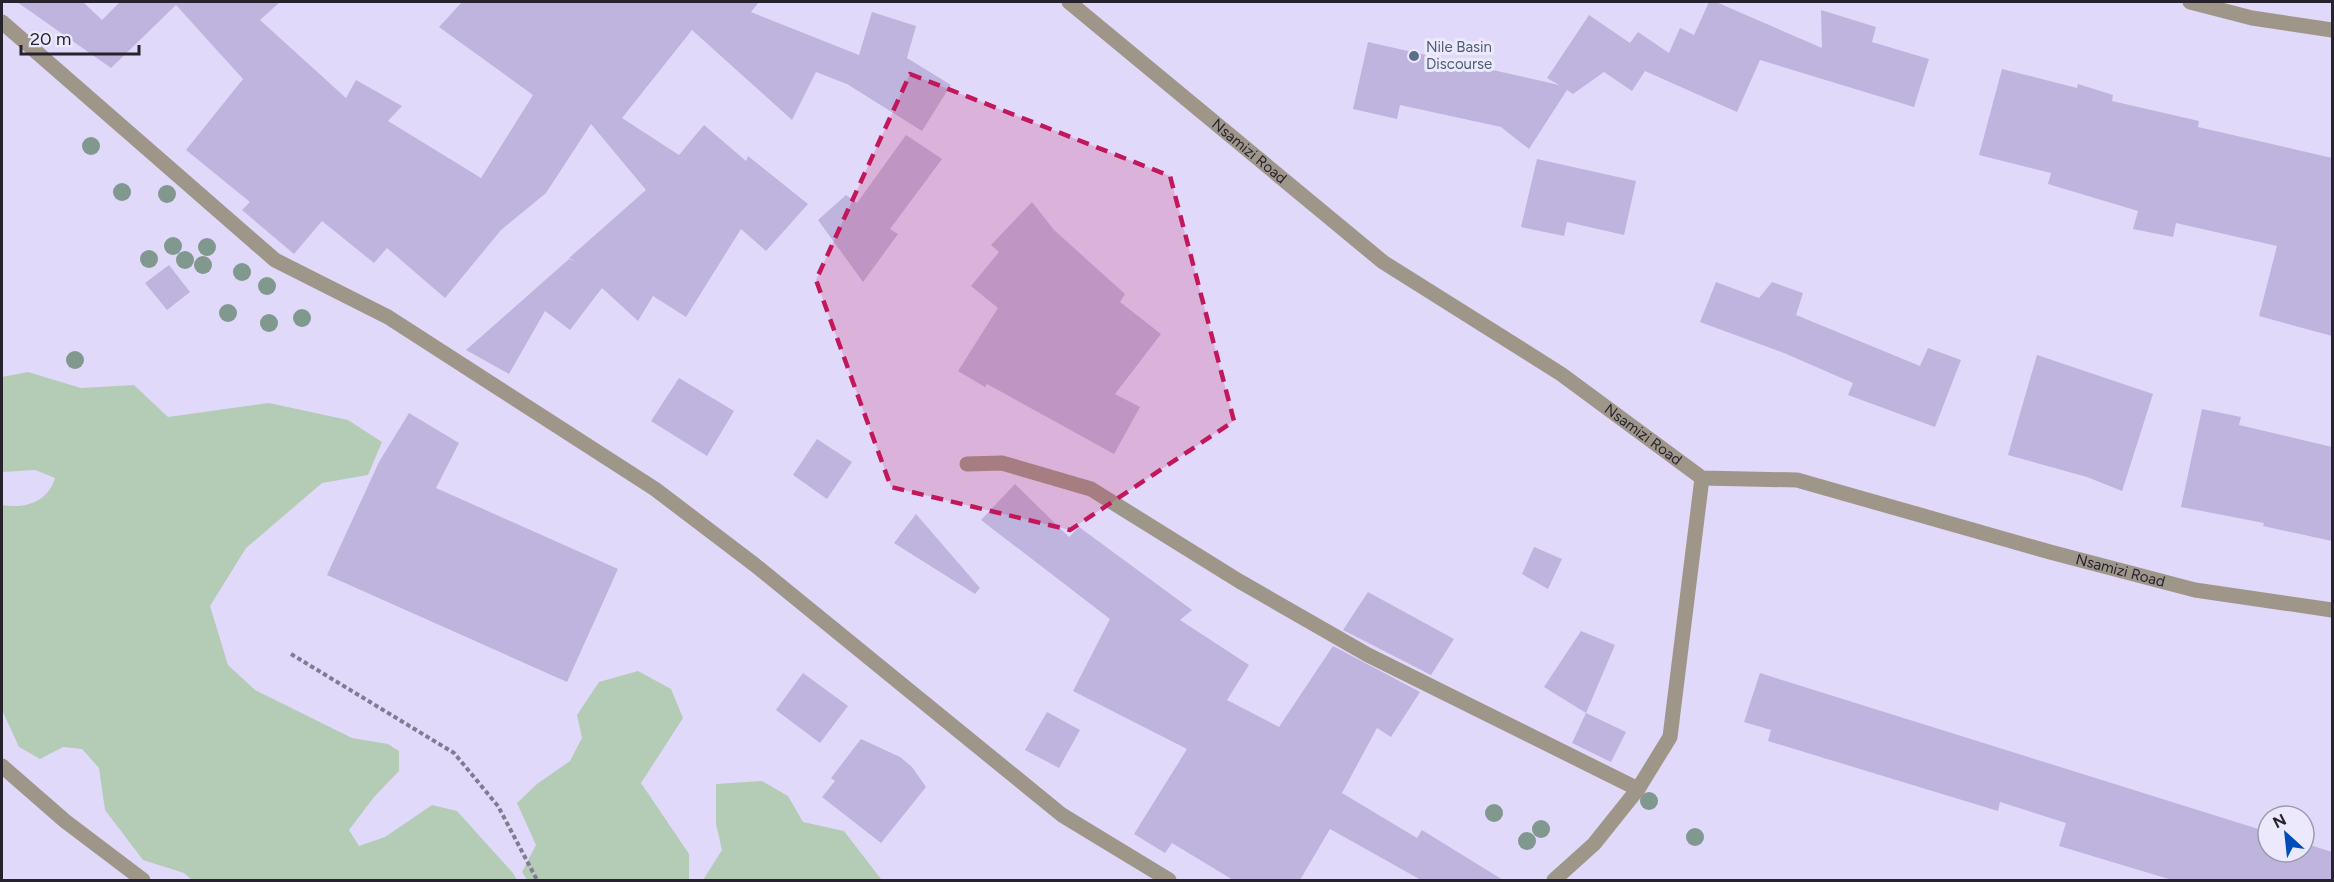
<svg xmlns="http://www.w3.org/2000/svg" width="2334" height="882" viewBox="0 0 2334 882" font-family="Figtree,sans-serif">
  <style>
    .green { fill: #b4ccb5 }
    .building { fill: #bfb4de }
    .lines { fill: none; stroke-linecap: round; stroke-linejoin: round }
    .path { stroke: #807b91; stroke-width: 4; stroke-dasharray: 4.5 3; stroke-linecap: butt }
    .service { stroke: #9f968a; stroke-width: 15 }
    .minor { stroke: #9f968a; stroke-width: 15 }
    .tertiary { stroke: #9f968a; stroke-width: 15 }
    .tree { fill: #80988e }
    .marked { fill: #c2185b; fill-opacity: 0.2; stroke: #c2185b; stroke-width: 4.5; stroke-dasharray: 12 8; stroke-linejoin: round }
    .service-dot { fill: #5c6f8a; stroke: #ede9fd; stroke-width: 2 }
    .labels { text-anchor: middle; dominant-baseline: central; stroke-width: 6; stroke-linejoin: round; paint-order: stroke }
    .service-label { font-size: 15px; fill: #4e5e75; stroke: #ede9fd; text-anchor: start }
    .street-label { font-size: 15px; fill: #26232f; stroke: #ede9fd }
  </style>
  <rect width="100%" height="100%" fill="#e1d9fa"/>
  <g class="green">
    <path d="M28,372L81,388L134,385L168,417L269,403L348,420L382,442L368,475L322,483L246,548L210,606L228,665L255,690L352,738L388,744L399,751V771L374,797L349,830L359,846L385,837L432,805L457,811L513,873L517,880H192L184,873L143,860L105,810L99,768L82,749L63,747L40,759L19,747L2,710V505C25,509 48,502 55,478L35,470L2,472V377Z"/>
    <path d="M638,671L671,689L683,718L641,783L689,854V880H527L522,872L536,845L517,803L537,784L570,761L582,738L577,715L599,682Z"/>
    <path d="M762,781L788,796L803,822L844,831L881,879L885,880H703L722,850L716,824V784Z"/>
  </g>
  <g class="building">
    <path d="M17,2H83L102,20L120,2H280L260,20L346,98L356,80L402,106L388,121L481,178L533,95L439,27L462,2H759L751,12L859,55L872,12L916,26L907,58L951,85L922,131L847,84L816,72L792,120L692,30L622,118L679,155L704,125L746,161L748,156L808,204L766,251L741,229L686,317L653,296L638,321L602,288L570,330L545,311L509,374L466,350L569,259L574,261L569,258L646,190L591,124L546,193L501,230L445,298L387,248L374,263L322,221L294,254L242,210L250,202L186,150L243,79L176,5L111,68Z"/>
    <path d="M1709,2H1716L1822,48L1821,10L1876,27L1872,42L1929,59L1914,107L1760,60L1737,112L1645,71L1632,91L1604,72L1573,94L1567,90L1529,149L1501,127L1400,105L1397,119L1353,109L1368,42L1559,85L1547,78L1589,15L1630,43L1638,32L1669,53L1680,28L1694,35Z"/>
    <path d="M2002,69L2077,88L2078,84L2113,95L2112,101L2199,121L2198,127L2332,158V336L2259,316L2277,246L2176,223L2173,237L2133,229L2138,211L2048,184L2051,173L1979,155Z"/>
    <path d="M906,135L942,159L890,229L898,234L863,282L818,220L846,195L857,203Z"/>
    <path d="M1537,159L1636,181L1624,235L1567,222L1564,236L1521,227Z"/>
    <path d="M1032,202L1054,230L1125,294L1120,302L1161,334L1115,394L1140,407L1114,454L987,384L985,387L958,371L998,308L971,286L999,252L991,245Z"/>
    <path d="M169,265L190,292L167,310L145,283Z"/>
    <path d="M1716,282L1759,298L1772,282L1803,293L1796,315L1920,366L1928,348L1961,360L1935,427L1848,395L1853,383L1784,353L1700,322Z"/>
    <path d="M2037,355L2153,394L2122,491L2087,477L2008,455Z"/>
    <path d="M679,378L734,411L707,456L651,421Z"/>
    <path d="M2202,409L2241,417L2239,425L2332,447V541L2263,526L2264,523L2181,507Z"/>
    <path d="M409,413L459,443L436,488L618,569L567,682L327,575L379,462Z"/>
    <path d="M817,439L852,462L827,499L793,475Z"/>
    <path d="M1015,484L1069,537L1079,527L1192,610L1180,620L1249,665L1227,700L1279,727L1333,646L1420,692L1391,737L1377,728L1342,793L1417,838L1422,830L1503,880H1421L1330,829L1300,880H1233L1172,843L1165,853L1134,834L1187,749L1073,691L1110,619L981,520Z"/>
    <path d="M916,514L980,588L975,594L894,543Z"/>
    <path d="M1534,547L1562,559L1548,589L1522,574Z"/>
    <path d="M1368,592L1454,639L1431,675L1343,630Z"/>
    <path d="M1581,631L1615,645L1586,713L1626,732L1611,762L1572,743L1586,713L1544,687Z"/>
    <path d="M803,673L848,706L820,743L776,710Z"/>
    <path d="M1760,673L2268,832V852H2304V843L2332,852V880H2172L2059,846L2066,823L2000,802L1998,811L1768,741L1771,730L1744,722Z"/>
    <path d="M1047,712L1080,730L1059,768L1025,750Z"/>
    <path d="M861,739L900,757L912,767L926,787L881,843L822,797L835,781L831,778Z"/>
  </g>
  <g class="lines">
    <path class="path" d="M291,654L454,753L498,806L537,880"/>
    <path class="service" d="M967,464L1002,463L1091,489L1239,581L1368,655L1638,789"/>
    <g class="minor">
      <path d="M2190,2L2252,18L2332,30"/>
      <path d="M2,22L275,260L388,317L655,489L755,565L1062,815L1169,880"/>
      <path d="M2,766L65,821L143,880"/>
      <path d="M1554,880L1594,844L1638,789L1670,737L1702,478"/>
    </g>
    <path class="tertiary" id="s1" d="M1069,2L1383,262L1561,374L1702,478L1797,480L2050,552L2195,590L2332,610"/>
  </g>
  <g class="tree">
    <circle cx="91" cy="146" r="9"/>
    <circle cx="122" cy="192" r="9"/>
    <circle cx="167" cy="194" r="9"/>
    <circle cx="173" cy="246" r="9"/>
    <circle cx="207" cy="247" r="9"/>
    <circle cx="149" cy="259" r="9"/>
    <circle cx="185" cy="260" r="9"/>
    <circle cx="203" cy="265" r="9"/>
    <circle cx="242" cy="272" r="9"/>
    <circle cx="267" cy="286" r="9"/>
    <circle cx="228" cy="313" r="9"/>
    <circle cx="302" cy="318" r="9"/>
    <circle cx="269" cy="323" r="9"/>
    <circle cx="75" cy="360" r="9"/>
    <circle cx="1649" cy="801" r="9"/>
    <circle cx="1494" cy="813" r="9"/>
    <circle cx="1541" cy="829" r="9"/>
    <circle cx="1695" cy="837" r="9"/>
    <circle cx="1527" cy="841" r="9"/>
  </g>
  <path class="marked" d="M910,74L1170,176L1234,421L1070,530L891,487L816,280Z"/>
  <circle class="service-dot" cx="1414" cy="56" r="6"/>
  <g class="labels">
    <g class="service-label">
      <text x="1426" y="47">Nile Basin<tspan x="1426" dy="17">Discourse</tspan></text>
    </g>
    <g class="street-label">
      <text stroke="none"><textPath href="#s1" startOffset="234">Nsamizi Road</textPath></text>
      <text stroke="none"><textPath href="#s1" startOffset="720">Nsamizi Road</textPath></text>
      <text stroke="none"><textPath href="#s1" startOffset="1224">Nsamizi Road</textPath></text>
    </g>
  </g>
  <rect width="2334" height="882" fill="none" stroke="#26232f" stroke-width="6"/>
  <g transform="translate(2286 834) rotate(333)"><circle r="28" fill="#ede9fd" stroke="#9d9aab" stroke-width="1.5"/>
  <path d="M0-4.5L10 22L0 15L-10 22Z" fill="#004db7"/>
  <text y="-9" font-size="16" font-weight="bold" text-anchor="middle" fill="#26232f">N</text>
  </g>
  <path d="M21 45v9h118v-9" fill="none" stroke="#26232f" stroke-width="3"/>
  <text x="30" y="45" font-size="18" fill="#26232f" stroke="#ede9fd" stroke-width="4.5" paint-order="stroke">20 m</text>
</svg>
